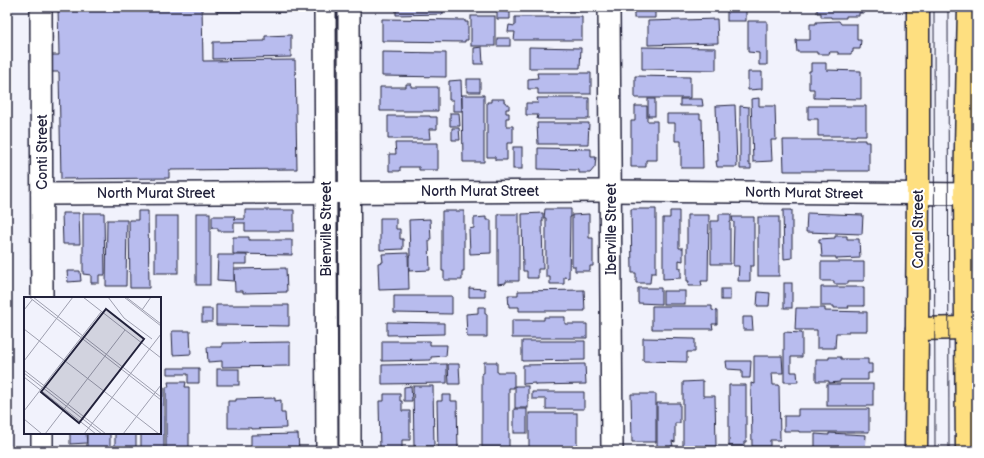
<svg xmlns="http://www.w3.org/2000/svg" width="984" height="458" viewBox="0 0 984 458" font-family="'Balsamiq Sans',sans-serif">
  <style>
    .building { fill: #b8bcee; stroke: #22223b }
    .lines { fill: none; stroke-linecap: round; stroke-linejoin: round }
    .minor-casing { stroke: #22223b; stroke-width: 24 }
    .major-casing { stroke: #22223b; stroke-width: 25 }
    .minor { stroke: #fff; stroke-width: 21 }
    .major { stroke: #fedf80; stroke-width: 22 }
    .tram { stroke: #22223b; stroke-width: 1 }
    .labels { text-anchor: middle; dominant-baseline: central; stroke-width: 4; stroke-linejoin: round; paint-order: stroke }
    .street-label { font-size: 14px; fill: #22223b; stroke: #fff }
    .inset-road { fill: none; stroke: #9e9faf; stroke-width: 1 }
    .view { fill: #22223b; fill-opacity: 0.15; stroke: #22223b; stroke-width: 2 }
    .inset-edge { fill: none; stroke: #22223b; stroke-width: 2 }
  </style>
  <rect width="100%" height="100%" fill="#f1f2fc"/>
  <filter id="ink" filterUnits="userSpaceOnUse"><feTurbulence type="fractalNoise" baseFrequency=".025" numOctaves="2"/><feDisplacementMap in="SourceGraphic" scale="8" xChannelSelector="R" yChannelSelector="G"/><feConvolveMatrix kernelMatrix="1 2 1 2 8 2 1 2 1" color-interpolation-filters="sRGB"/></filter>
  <g filter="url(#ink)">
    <g class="building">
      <path d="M58,7H202L203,61L295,60L297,169L169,170V178L61,179L59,72H51V55H59Z"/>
      <rect x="217" y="7" width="70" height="5"/>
      <path d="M396,7H443V14L396,15Z"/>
      <path d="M523,7H581V11L523,10Z"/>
      <rect x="634" y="7" width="21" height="11"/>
      <path d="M817,7H864V13H859V16H846V18H831V17H821V13H817Z"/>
      <rect x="727" y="9" width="19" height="12"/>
      <path d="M497,11L510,12V19H497Z"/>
      <rect x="471" y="16" width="24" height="30"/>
      <path d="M515,17H582V40H514L515,32H508L509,25L515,26Z"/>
      <path d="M382,19L465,20V22H468V40H465V42L382,41Z"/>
      <path d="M717,19L718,43L648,45V21Z"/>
      <path d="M748,21H767V65H759V53L748,52Z"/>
      <path d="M839,21L841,24H857V40H861L860,49H853V52L851,53V54H838V52H829L830,54H817V52H797L796,40H810V24H816V22Z"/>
      <path d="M291,35V57L213,59V42L265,41V36Z"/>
      <rect x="497" y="38" width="13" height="8"/>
      <path d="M482,47L483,64H474V48Z"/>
      <path d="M529,47L581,48L580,68H529Z"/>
      <path d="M642,47L716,48V70L642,69Z"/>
      <path d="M382,52L446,53V77L382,76Z"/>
      <path d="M811,63H826V70L861,71V99L814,98V89H809V71H811Z"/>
      <path d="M748,72H762V89L748,90Z"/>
      <path d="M537,73H591V94H538V89H528V79L538,78Z"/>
      <path d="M635,76L690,77V98H635Z"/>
      <rect x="467" y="79" width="13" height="13"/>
      <path d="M461,80L462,111H453V100H449V81Z"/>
      <path d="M406,84H411V87H438V111H380V87H406Z"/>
      <path d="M462,95H484V162H463Z"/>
      <path d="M537,98H589V119H537L538,115H526V103H538Z"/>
      <path d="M759,98V106H775L776,140H771L772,161L753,162L751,99Z"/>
      <path d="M491,99H504V102H506V104H509V109H506V113H509V118H506V126H513V143H507V160H495V157H487V102H491Z"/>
      <rect x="648" y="99" width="7" height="17"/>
      <path d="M680,99H702L703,106H680Z"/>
      <path d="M735,105L737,167H717L716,161H718L716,106Z"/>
      <path d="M635,106H647V121H657V160H646V167H631V121H635Z"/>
      <path d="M740,106L749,107V164H751V169H740Z"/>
      <path d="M808,106H866V135H856V136H818V119H808Z"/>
      <path d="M450,113H459L460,126H450Z"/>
      <path d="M667,114H700V119H702L703,168H681V141H675V123H667Z"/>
      <path d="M388,116H430V117H437V129H429L430,139H388Z"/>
      <path d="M537,123H589L588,144H538Z"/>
      <path d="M452,128H459L460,140H452Z"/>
      <path d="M783,140H865V142H869V171H784Z"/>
      <path d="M395,143H438V170H419V167H400V171H389V154H396Z"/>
      <rect x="513" y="147" width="9" height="22"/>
      <path d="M538,148L591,149V157H596L595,167L590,173H579V170L538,169Z"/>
      <path d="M545,209H571V217H570L569,278L564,277V284H550V277H546V218H544Z"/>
      <path d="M631,209H656V273H651L650,283H636V273H632Z"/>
      <path d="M245,210H294V231H245V223H234V231H218V228H212V216H235L234,219H245Z"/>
      <path d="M783,210H792V258L784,259Z"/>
      <path d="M138,211H148L149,288H130L129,220H138Z"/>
      <path d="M442,211H464V271H462V280H444V271H442Z"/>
      <path d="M670,211H679V248H683V261L679,260V268H681V278L663,279V218H670Z"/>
      <path d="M62,213H79L80,244H63Z"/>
      <path d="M83,213H104L105,275H99V283H91V275L83,274Z"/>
      <rect x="196" y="213" width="14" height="72"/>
      <path d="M543,213V221H542L543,269H538V278H527V271H523L522,214Z"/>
      <path d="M807,213L863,215L862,234L806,232Z"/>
      <path d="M498,214H519V281H506V283L498,284Z"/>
      <path d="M589,214V238H593V266H590V271H575V266H572V215Z"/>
      <path d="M719,214H731V222H730V264H711V221H719Z"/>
      <path d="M687,215H709L708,281H701L702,286H688L689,281H687Z"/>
      <rect x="155" y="216" width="23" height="57"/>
      <path d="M486,217V220H491V253L470,254L469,229L474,228V218Z"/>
      <path d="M732,217H754V266H750V281H738L739,266H733L734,222H733Z"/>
      <rect x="758" y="217" width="21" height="59"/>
      <path d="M380,218H396V229H400V239H403V249L380,250Z"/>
      <path d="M430,219L431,241H429L430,270L409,271V256H410L409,220Z"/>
      <path d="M107,220H127L126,286H106Z"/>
      <path d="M835,236H847V239H859L860,258L836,259V257H822L821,243H819V239L835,238Z"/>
      <path d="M233,237H249V240H292V255L233,254Z"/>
      <path d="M408,253L409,289L379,290L378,263L383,262L382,254Z"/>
      <path d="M218,255H247V264H234V281L217,280Z"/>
      <path d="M821,262H864V281H848V284H834V281H821Z"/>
      <path d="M286,268L287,292L243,293V291H235L234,269Z"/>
      <path d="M67,271H80L81,281L68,282Z"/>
      <rect x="784" y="283" width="8" height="25"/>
      <path d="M821,287H864V306H848L849,308H834V306H821Z"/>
      <path d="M469,288L485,289V297H469Z"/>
      <path d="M638,288H661V304L638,303Z"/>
      <rect x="721" y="289" width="9" height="11"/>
      <path d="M584,290L585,311H519V307H509L508,295H518V291Z"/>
      <rect x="663" y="291" width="22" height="13"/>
      <path d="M758,292L770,293L769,306H757Z"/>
      <path d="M394,296H452V314L394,313Z"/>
      <path d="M216,305H289V326L216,325Z"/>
      <path d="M652,306H712V310L717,311V324H712L713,329H652Z"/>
      <path d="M478,307H485V314H487V337H467L466,314L478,313Z"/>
      <path d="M796,308H825V311L867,312V331H848V333H836L835,348H817V330H795Z"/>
      <rect x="202" y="309" width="10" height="13"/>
      <path d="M544,317H565V324H587V338H512V320H544Z"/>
      <path d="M743,317H752L753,330H743Z"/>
      <path d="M387,322L444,323V334L387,335Z"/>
      <path d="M172,331H190L191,354L173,355Z"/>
      <path d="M784,332L802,333V357H791V372H797L798,382H784Z"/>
      <path d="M643,338L695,339V352H687V362L643,361Z"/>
      <path d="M382,341H430V345H447L446,356L431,357V360L382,361Z"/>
      <path d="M522,341H585V360L522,361Z"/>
      <path d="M290,342V366L222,367V361L208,362L207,347H222V343Z"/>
      <path d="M754,356H782L783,373H772L773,385H779L780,440H770V446H752L751,383L754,384Z"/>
      <path d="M829,357H841V359H868V364H872V373H868V380H840V382L829,383V381H816V359H829Z"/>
      <path d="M726,361H751L750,378H742V370L727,369Z"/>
      <path d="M484,362H497V372H514V388H509V447H482V373H484Z"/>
      <path d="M447,364V383L382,384V365Z"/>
      <path d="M448,364H459L460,384H449Z"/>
      <path d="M585,364L586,384L535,385V383L523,384V365Z"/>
      <path d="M167,368H199V383H188V374H167Z"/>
      <rect x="217" y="369" width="22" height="16"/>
      <path d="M703,381V396H715L716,446H683V382Z"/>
      <path d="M168,382H186L185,387H189V451H166V387H169Z"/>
      <rect x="827" y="384" width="46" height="22"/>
      <path d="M729,385H746V442H744V446H729Z"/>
      <path d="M411,386L412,401H404V387Z"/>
      <path d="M413,386H433L434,446H414Z"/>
      <rect x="515" y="386" width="13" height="22"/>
      <path d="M160,387H164V451H141V433H160Z"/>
      <path d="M532,392H584V409H546V399H532Z"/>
      <path d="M384,394H400V401H402V411H410V440H402V451H380L379,401H384Z"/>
      <path d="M631,394H656V442H632Z"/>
      <path d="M442,395H451V401H457L458,451H438L437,401H442Z"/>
      <path d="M275,398V401L281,400V413H285L286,428L251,429V428H228V401H236V399Z"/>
      <path d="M657,403H680V423H675V442L672,441L673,446H671V450H657Z"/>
      <rect x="514" y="409" width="13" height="24"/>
      <path d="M798,409H869V432H799V431H784V416H798Z"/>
      <rect x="529" y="413" width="48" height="36"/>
      <path d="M70,433H86L87,443L70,444Z"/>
      <rect x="87" y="433" width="23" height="18"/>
      <rect x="115" y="433" width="21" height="18"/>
      <path d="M829,433L866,435L865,451H815V434L829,435Z"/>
      <path d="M298,434L299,451H251V435Z"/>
    </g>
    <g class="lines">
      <defs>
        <g id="minor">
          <path d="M41,7L42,298"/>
          <path d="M325,7L327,451"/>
          <path d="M349,7L350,451"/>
          <path d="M609,7L612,451"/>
          <path d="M42,194L610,191L977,194"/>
          <path d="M42,451V433"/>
        </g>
        <g id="major">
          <path d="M917,329L966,328"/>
          <path d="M916,451L918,194V7"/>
          <path d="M967,451L965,194L969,7"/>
        </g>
      </defs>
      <use href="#minor" class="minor-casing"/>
      <use href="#major" class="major-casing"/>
      <use href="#minor" class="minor"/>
      <use href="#major" class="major"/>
      <g class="tram">
        <path d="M934,7L935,451"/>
        <path d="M948,7L949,451"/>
      </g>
    </g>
  </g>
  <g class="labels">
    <g class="street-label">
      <text transform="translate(42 152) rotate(-90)">Conti Street</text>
      <text x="480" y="191">North Murat Street</text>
      <text x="156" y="193">North Murat Street</text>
      <text transform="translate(804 193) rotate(1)">North Murat Street</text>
      <text transform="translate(326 229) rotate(-90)">Bienville Street</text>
      <text transform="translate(611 229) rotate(-90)">Iberville Street</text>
      <text transform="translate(918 229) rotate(-90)">Canal Street</text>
    </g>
  </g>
  <g transform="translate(24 297)">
    <rect width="137" height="137" fill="#f1f2fc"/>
    <path class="inset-road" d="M5,0L137,103M9,0L137,100M59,0L137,61M84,0L100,21L128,42M100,0L137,29M102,0L137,27M0,13L8,3M118,13L127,0M0,32L135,137M0,64L49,0M0,73L82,137M0,76L78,137M0,80L72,137M0,114L77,15M0,122L18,137M21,137L101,33M60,137L137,37M99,137L137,88"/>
    <path class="view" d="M82,12L120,42L55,126L17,95Z"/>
    <rect width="137" height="137" class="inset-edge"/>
  </g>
  <rect width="984" height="458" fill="none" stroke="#fff" stroke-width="24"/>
  <rect x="12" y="12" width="960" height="434" fill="none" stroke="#22223b" stroke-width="1.5" filter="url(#ink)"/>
</svg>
